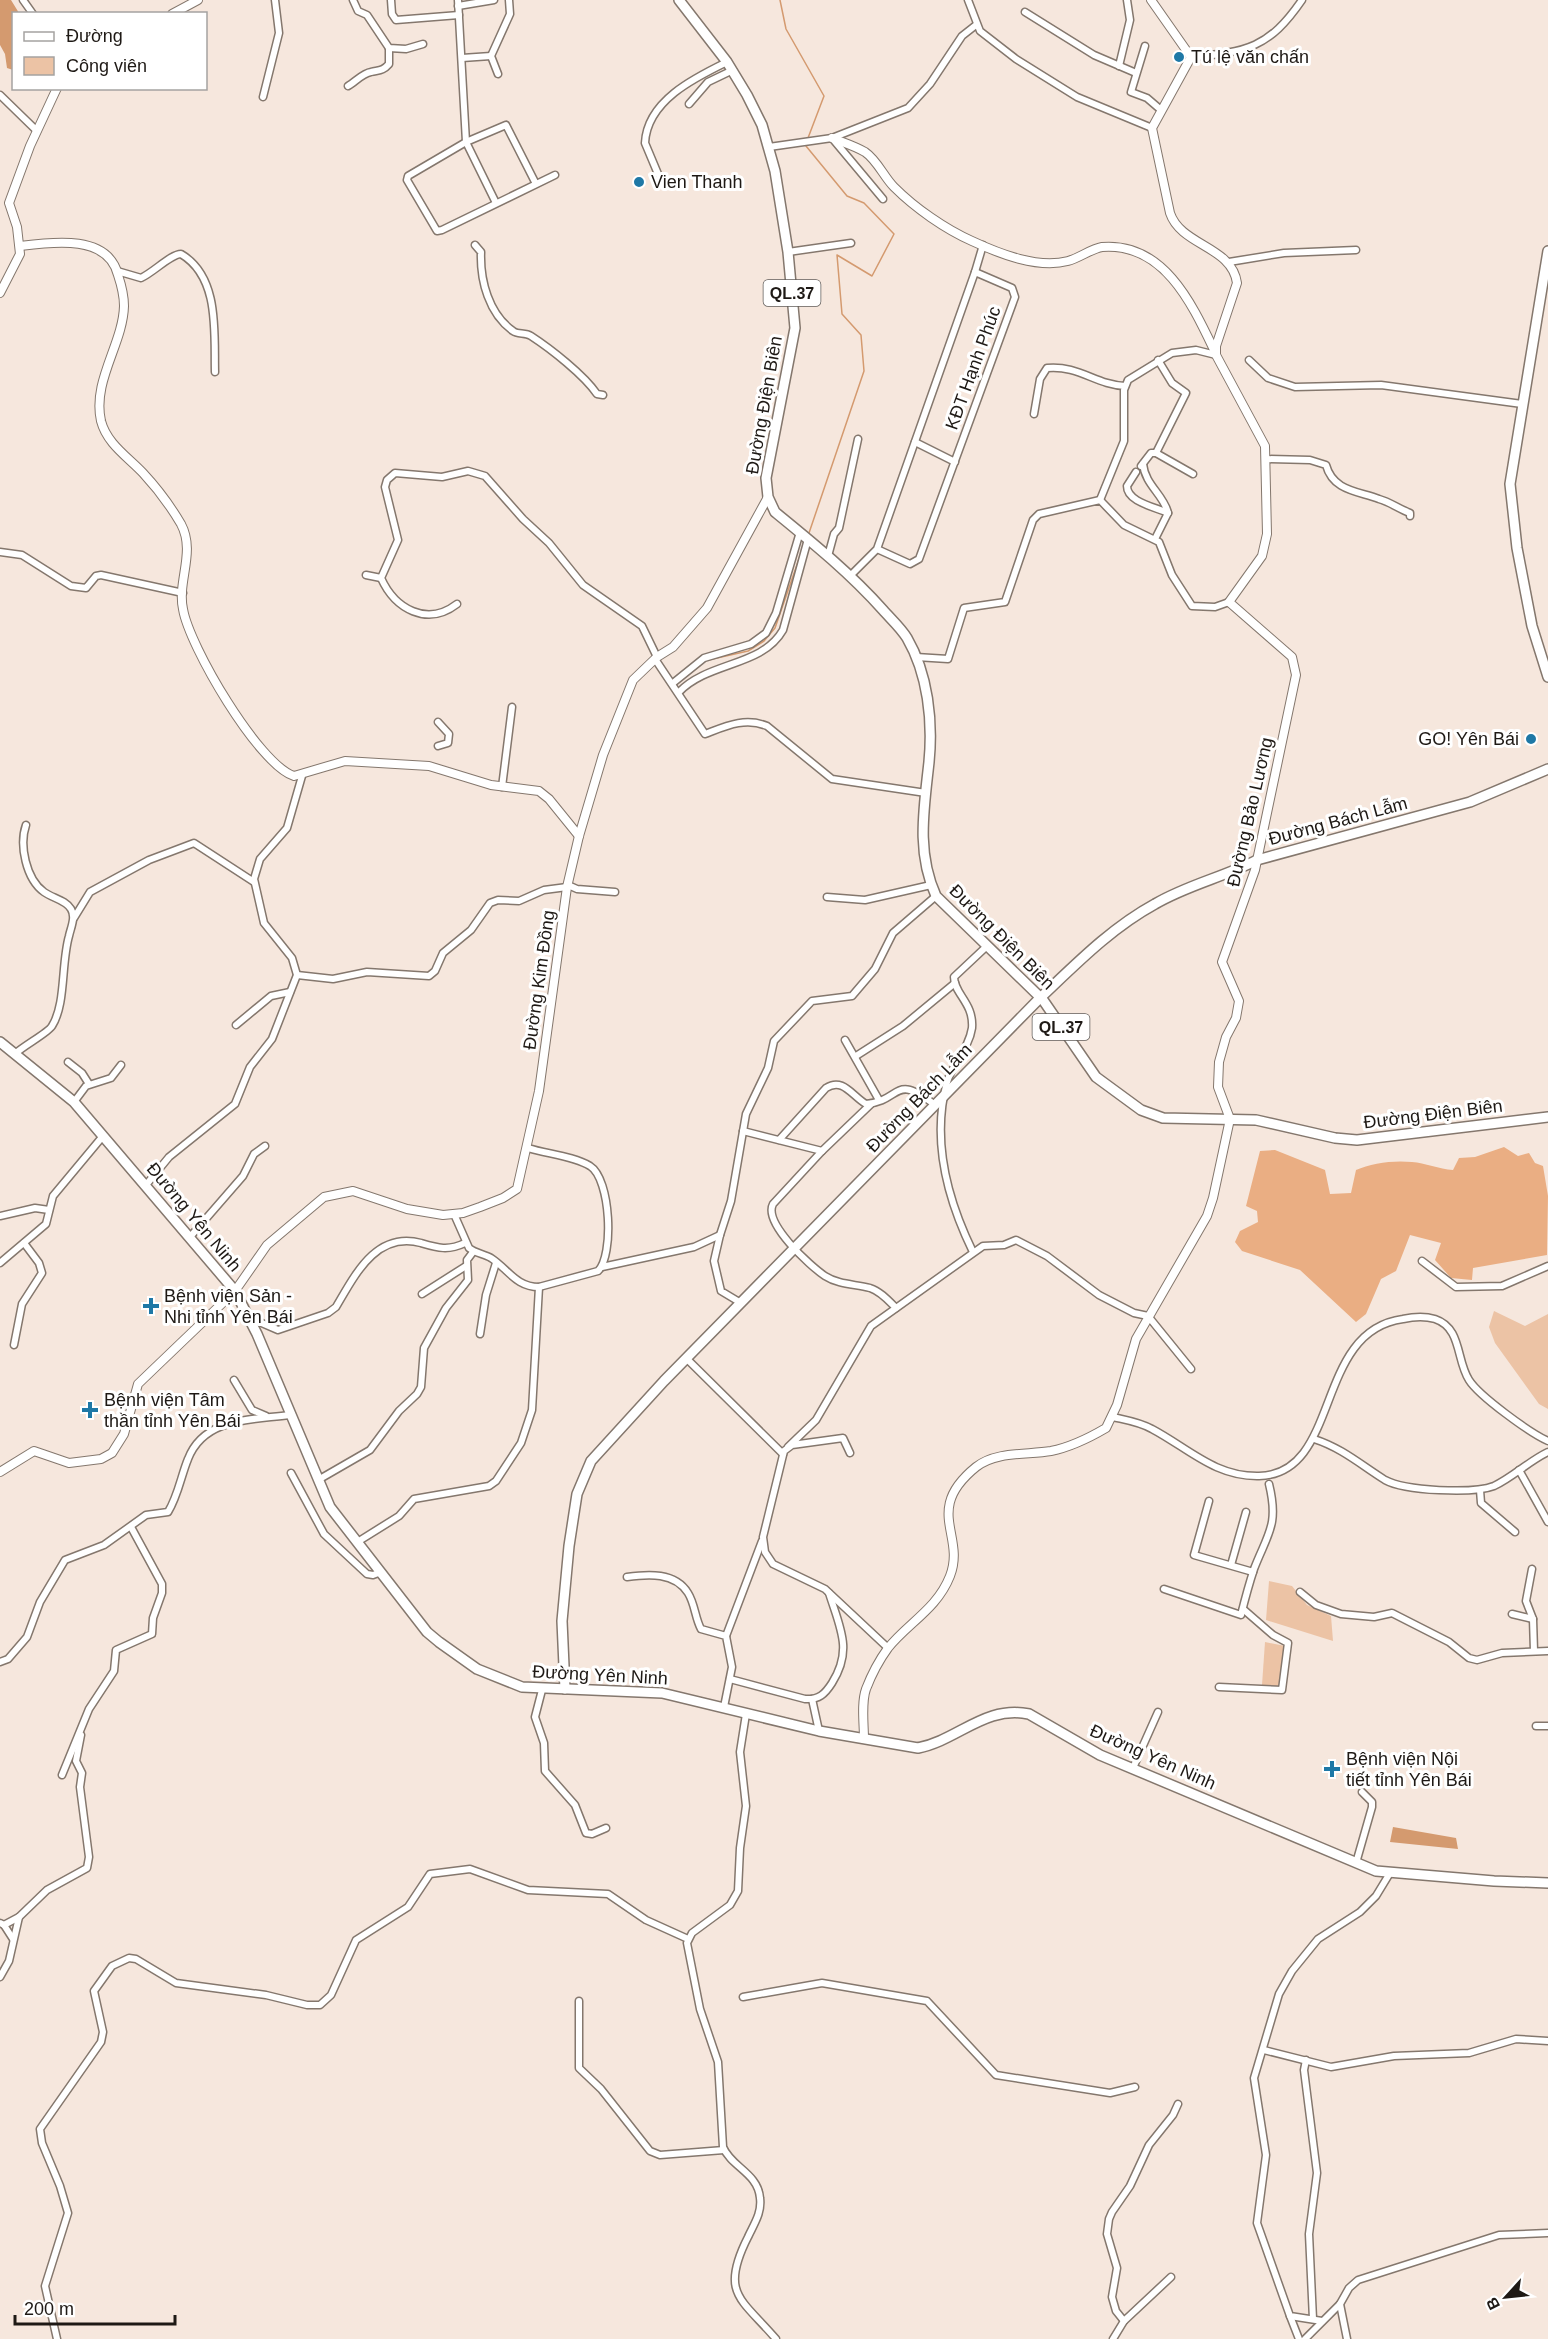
<svg xmlns="http://www.w3.org/2000/svg" width="1548" height="2339" viewBox="0 0 1548 2339" font-family="Arial,sans-serif">
  <style>
    .green { fill: #ecc3a5 }
    .forest { fill: #eaae83 }
    .water { fill: #d49a6f }
    .lines { fill: none; stroke-linecap: round; stroke-linejoin: round }
    .stream { stroke: #d49a6f; stroke-width: 1.5 }
    .minor-casing { stroke: #84776d; stroke-width: 9 }
    .tertiary-casing { stroke: #84776d; stroke-width: 10 }
    .primary-casing { stroke: #84776d; stroke-width: 12 }
    .minor { stroke: #fff; stroke-width: 6 }
    .tertiary { stroke: #fff; stroke-width: 8 }
    .primary { stroke: #fff; stroke-width: 9 }
    .poi-dot { fill: #1e78a6; stroke: #fff; stroke-width: 2 }
    .labels { text-anchor: middle; dominant-baseline: central; stroke-width: 6; stroke-linejoin: round; paint-order: stroke }
    .shield { fill: #fff; stroke: #625e5b; stroke-width: 1.5 }
    .shield-label { font-size: 16px; font-weight: bold; fill: #1e1915 }
    .poi-label { font-size: 18px; fill: #1e1915; stroke: #fff; text-anchor: start }
    .street-label { font-size: 18px; fill: #1e1915; stroke: #fff }
  </style>
  <rect width="100%" height="100%" fill="#f6e7dd"/>
  <g class="green">
    <path d="M1494,1311L1525,1326L1548,1314V1409L1539,1404L1495,1343L1489,1327Z"/>
    <path d="M1269,1581L1292,1586L1307,1605L1331,1616L1333,1641L1266,1620Z"/>
    <path d="M1265,1642L1285,1646L1281,1687L1262,1685Z"/>
  </g>
  <path class="forest" d="M1504,1147L1518,1156L1529,1153L1535,1163L1543,1166L1548,1196L1547,1255L1473,1268L1472,1280L1451,1278L1435,1260L1441,1243L1410,1235L1396,1271L1381,1279L1366,1314L1356,1322L1300,1270L1242,1251L1235,1242L1240,1231L1258,1222L1257,1211L1246,1206L1260,1151L1275,1150L1325,1170L1330,1194L1351,1193L1356,1170C1371,1163 1394,1160 1412,1162C1425,1163 1439,1169 1453,1170L1459,1158L1475,1157Z"/>
  <g class="water">
    <path d="M0,0H11L19,13L14,14L13,70L7,68L5,54L0,45Z"/>
    <path d="M1393,1827L1456,1838L1458,1849L1390,1842Z"/>
  </g>
  <g class="lines">
    <g class="stream">
      <path d="M780,0L786,29L824,96L808,138"/>
      <path d="M806,146L847,196L864,203L894,234L872,276L837,255L842,314L861,335L864,371L809,533"/>
      <path d="M708,660L748,651L764,641L775,628L800,556"/>
    </g>
    <defs>
      <g id="minor">
        <path d="M23,0L33,14"/>
        <path d="M353,0L358,11L367,15L389,48L406,49L423,44"/>
        <path d="M391,0L392,14L396,20L459,15"/>
        <path d="M458,0L466,142L496,203"/>
        <path d="M968,0L980,31L1016,59L1077,97L1152,128"/>
        <path d="M458,6L494,0"/>
        <path d="M1025,12L1094,55L1136,73"/>
        <path d="M1145,46L1131,92L1147,98L1161,110"/>
        <path d="M1191,57C1247,52 1269,48 1302,0"/>
        <path d="M462,58L491,56"/>
        <path d="M1119,66L1130,20L1127,0"/>
        <path d="M498,74L491,56L510,14L509,0"/>
        <path d="M348,86C355,82 363,73 371,72C379,70 383,71 389,64V48"/>
        <path d="M0,95L37,131"/>
        <path d="M263,97L279,33L275,0"/>
        <path d="M689,104L708,82L733,70"/>
        <path d="M832,138L883,199"/>
        <path d="M769,147L832,138L908,108L930,84L962,36L976,25"/>
        <path d="M658,174L645,143C647,101 694,78 727,62"/>
        <path d="M536,184L506,125L466,142L408,176L407,180L437,231L442,230L555,175"/>
        <path d="M475,245L481,252C480,281 489,314 513,331C518,335 525,332 531,336C551,349 584,375 597,394L603,395"/>
        <path d="M788,252L851,243"/>
        <path d="M1229,262L1284,253L1356,250"/>
        <path d="M117,271L141,278C154,272 171,254 181,254C220,277 214,333 215,372"/>
        <path d="M975,272L983,245"/>
        <path d="M1249,360L1268,378L1295,387L1381,385L1522,404"/>
        <path d="M1034,414L1040,379L1047,368C1079,365 1096,385 1125,386"/>
        <path d="M915,442L955,462"/>
        <path d="M1156,453L1186,393L1172,383L1158,360"/>
        <path d="M1266,459L1310,460L1326,465C1333,491 1358,491 1379,499C1390,502 1399,509 1410,513V516"/>
        <path d="M1143,464C1145,485 1164,495 1168,513"/>
        <path d="M1141,466L1151,453H1156L1193,474"/>
        <path d="M1136,472L1127,486C1127,502 1155,507 1168,513L1155,539"/>
        <path d="M1100,500L1124,441V390L1128,380L1172,353L1196,350L1216,355"/>
        <path d="M0,552L22,555L71,586L86,588L96,576L101,575L183,593"/>
        <path d="M828,556L834,534L839,528L858,439"/>
        <path d="M366,575L381,578"/>
        <path d="M851,575L877,549L975,272L1012,288L1015,297L919,559L910,564L877,549"/>
        <path d="M457,604C427,627 395,609 381,578L398,540L385,487L387,480L395,473L442,477L468,471L485,476L523,519L549,543L583,585L642,626L657,657"/>
        <path d="M916,657L948,659L964,608L1005,602L1033,520L1039,514L1100,500L1124,525L1159,542L1172,575L1192,606L1215,607L1229,602"/>
        <path d="M655,659L705,734C726,726 745,717 767,726L832,779L926,793"/>
        <path d="M673,683L704,658L751,644L766,633L776,613L800,532"/>
        <path d="M679,692C709,661 762,667 783,630L808,539"/>
        <path d="M438,722L449,734L448,743L438,746"/>
        <path d="M502,787L512,707"/>
        <path d="M568,885L577,889L615,892"/>
        <path d="M827,897L865,900L931,885"/>
        <path d="M74,918L90,892L149,860L194,843L254,882"/>
        <path d="M297,975L333,979L367,972L429,976L435,971L443,953L471,930L490,903L498,900L519,901L544,890L567,887"/>
        <path d="M236,1025L271,996L290,992"/>
        <path d="M845,1040L879,1100"/>
        <path d="M16,1053C25,1045 49,1032 52,1026C66,1004 61,964 69,936C71,927 76,917 71,909C66,900 52,898 44,892C26,879 19,845 26,825"/>
        <path d="M856,1056L903,1026L955,983"/>
        <path d="M68,1062L82,1073L89,1084"/>
        <path d="M74,1102L86,1086L111,1078L121,1065"/>
        <path d="M743,1131L822,1151L871,1104"/>
        <path d="M779,1140L826,1088C843,1077 852,1096 866,1104C902,1101 893,1072 935,1105"/>
        <path d="M822,1151L773,1204C763,1223 810,1266 825,1276C839,1285 855,1284 870,1288C880,1291 889,1301 896,1308"/>
        <path d="M146,1185L169,1157L235,1104L250,1067L272,1039L297,975L292,958L264,923L254,879L260,859L287,828L302,776"/>
        <path d="M454,1214L469,1248C475,1253 484,1254 491,1258C508,1269 516,1287 539,1287L598,1271C614,1256 611,1179 590,1166C573,1156 547,1154 528,1148"/>
        <path d="M0,1216L35,1208L49,1210"/>
        <path d="M190,1237L243,1176L254,1154L265,1146"/>
        <path d="M973,1252C947,1199 931,1141 947,1082C953,1063 969,1048 972,1028C974,1003 954,994 954,977L987,946"/>
        <path d="M1422,1261L1456,1287L1502,1286L1548,1266"/>
        <path d="M0,1263L46,1224L53,1196L103,1136"/>
        <path d="M602,1267L694,1247L720,1235"/>
        <path d="M422,1294L466,1266"/>
        <path d="M741,1303L721,1291L714,1261L720,1235L731,1201L746,1114L768,1068L774,1041L812,1001L852,996L875,969L893,933L936,896"/>
        <path d="M250,1318L278,1330L328,1313L336,1307C355,1275 376,1231 421,1243C438,1248 448,1251 465,1243"/>
        <path d="M480,1334L486,1295L496,1263"/>
        <path d="M14,1345L22,1304L42,1273L39,1263L24,1243"/>
        <path d="M686,1358L783,1454"/>
        <path d="M234,1380L252,1410L266,1416"/>
        <path d="M1113,1417C1126,1420 1140,1422 1152,1429C1188,1448 1215,1477 1259,1476C1342,1474 1313,1331 1403,1319C1412,1317 1425,1316 1435,1319C1462,1328 1456,1360 1469,1380C1479,1396 1530,1433 1548,1441"/>
        <path d="M1314,1439C1342,1448 1361,1465 1385,1480C1405,1491 1473,1494 1494,1486C1513,1477 1529,1461 1548,1452"/>
        <path d="M788,1447L816,1420L871,1326L983,1246L1004,1245L1016,1240L1047,1256L1099,1295L1134,1313L1148,1316L1191,1369"/>
        <path d="M850,1453L843,1438L792,1445L784,1451L763,1537L765,1552L773,1564L825,1589L888,1648"/>
        <path d="M1519,1470L1548,1522"/>
        <path d="M291,1473L324,1534L367,1574L373,1575L381,1572"/>
        <path d="M318,1480L370,1450L399,1411L417,1394L421,1387L424,1348L446,1308L468,1280L467,1260L473,1252"/>
        <path d="M1480,1490L1481,1503L1515,1532"/>
        <path d="M1209,1501L1194,1555L1253,1572"/>
        <path d="M359,1541L399,1516L414,1499L489,1486L496,1481L521,1443L532,1410L539,1287"/>
        <path d="M1231,1565L1246,1512"/>
        <path d="M1532,1569L1526,1601L1533,1619L1534,1651"/>
        <path d="M627,1577C648,1574 675,1572 688,1593C695,1604 695,1618 701,1629L726,1636L732,1667L724,1707"/>
        <path d="M1164,1589L1241,1615C1245,1599 1249,1584 1254,1569C1268,1533 1279,1525 1269,1484"/>
        <path d="M1300,1592L1316,1605L1341,1614L1374,1617L1392,1613L1449,1642L1469,1658L1477,1660L1502,1653L1548,1651"/>
        <path d="M1512,1614L1533,1619"/>
        <path d="M726,1636L762,1541"/>
        <path d="M0,1662L8,1659L27,1637L40,1602L65,1560L104,1545L146,1515L168,1512C178,1496 181,1476 188,1459C204,1417 252,1420 289,1415"/>
        <path d="M730,1679L805,1699C819,1700 825,1694 832,1683C853,1650 840,1628 829,1593"/>
        <path d="M1219,1687L1282,1690L1288,1643L1273,1635L1243,1609"/>
        <path d="M542,1690L535,1717L544,1743L545,1771L575,1805L586,1833L592,1834L606,1828"/>
        <path d="M812,1699L819,1731"/>
        <path d="M746,1714L740,1752L746,1806L740,1848L738,1891L730,1905L692,1933L687,1943L700,2009L718,2062L723,2147C731,2167 758,2173 760,2198C762,2213 754,2224 748,2237C719,2294 742,2299 776,2339"/>
        <path d="M1536,1726H1548"/>
        <path d="M1133,1768L1158,1712"/>
        <path d="M62,1775L89,1709L114,1671L116,1650L152,1634L153,1618L162,1593V1584L131,1527"/>
        <path d="M1356,1863L1372,1807V1802L1362,1792"/>
        <path d="M0,1923L4,1925L19,1917L47,1890L87,1868L89,1857L80,1787L82,1773L76,1761L81,1735"/>
        <path d="M4,1925L13,1939"/>
        <path d="M0,1977L9,1961L19,1917"/>
        <path d="M743,1997L822,1983L927,2001L996,2075L1110,2093L1135,2087"/>
        <path d="M579,2001V2068L601,2089L650,2151L660,2155L724,2150"/>
        <path d="M1264,2050L1331,2067L1394,2056L1469,2053L1516,2039L1548,2041"/>
        <path d="M1306,2060L1304,2070L1317,2173L1309,2234L1313,2319"/>
        <path d="M1290,2316L1299,2339"/>
        <path d="M1124,2321L1116,2311L1112,2297L1117,2268L1107,2234L1109,2219L1112,2212L1130,2186L1149,2145L1173,2115L1178,2104"/>
        <path d="M1322,2321L1290,2316L1257,2223L1266,2155L1254,2078L1279,1994L1292,1971L1318,1939L1360,1912L1376,1896L1390,1873"/>
        <path d="M57,2339L45,2286L68,2213L60,2186L42,2143L40,2129L101,2042L103,2032L94,1991L112,1966L129,1958L136,1959L176,1983L266,1995L307,2005H320L331,1995L356,1940L408,1907L430,1874L470,1869L528,1890L608,1894L646,1920L688,1939"/>
        <path d="M1113,2339L1124,2321L1171,2277"/>
        <path d="M1305,2339L1340,2304"/>
        <path d="M1347,2339L1340,2304L1349,2288L1358,2280L1499,2235L1548,2233"/>
      </g>
      <g id="tertiary">
        <path d="M172,14L198,0"/>
        <path d="M832,138C842,142 855,146 865,152C877,160 884,177 894,187C915,208 945,229 972,241C1000,254 1038,269 1068,261C1079,258 1091,249 1102,247C1165,242 1193,306 1216,354"/>
        <path d="M20,246C52,242 108,234 118,275C121,284 124,296 124,306C123,344 92,381 101,421C107,444 128,457 143,473C157,488 171,507 181,524C196,552 177,581 183,609C189,646 259,765 294,776L345,761L429,766L491,785L539,791L549,799L579,836"/>
        <path d="M0,293L20,254L17,227L9,203L30,146L57,88"/>
        <path d="M0,1472L34,1451L69,1463L101,1459L112,1453L124,1434L138,1384L235,1291L267,1245L324,1197L353,1191L407,1209L443,1215L463,1213L480,1207L503,1198L517,1189L539,1091L567,887L579,836L603,755L633,680L657,657L673,647L707,608L768,497"/>
        <path d="M864,1739C864,1724 861,1703 866,1689C871,1676 880,1659 888,1648C908,1623 937,1609 950,1576C966,1535 923,1510 976,1467C996,1451 1028,1455 1051,1451C1071,1447 1089,1438 1106,1428L1117,1405L1136,1339L1207,1216L1213,1198L1230,1119L1218,1087L1219,1062L1226,1037L1236,1018L1239,1001L1222,962L1255,870L1296,675L1292,657L1229,602L1262,556L1267,534L1265,446L1216,355V346L1237,283C1232,246 1181,246 1170,213L1152,128L1191,57L1151,0"/>
      </g>
      <g id="primary">
        <path d="M679,0L727,62L747,95L762,125L775,171L788,252L795,328L766,478L768,497L775,512C813,543 850,573 883,610C891,619 901,628 907,638C928,674 933,721 929,762C924,809 916,852 936,896L1043,1000L1096,1077L1141,1110L1163,1118L1256,1120L1335,1138L1357,1140L1548,1117"/>
        <path d="M1548,251L1510,484L1517,548L1532,626L1548,677"/>
        <path d="M0,1042L74,1102L235,1291L257,1334L330,1507L427,1632L439,1642L477,1669L522,1687L662,1693L819,1731L918,1748C958,1740 985,1705 1029,1714L1100,1755L1376,1871L1494,1881L1548,1883"/>
        <path d="M565,1689L562,1621L569,1546L577,1494L591,1461L664,1381L1040,998C1076,964 1111,928 1155,904C1187,885 1224,877 1257,860L1470,802L1548,769"/>
      </g>
    </defs>
    <use href="#minor" class="minor-casing"/>
    <use href="#tertiary" class="tertiary-casing"/>
    <use href="#primary" class="primary-casing"/>
    <use href="#minor" class="minor"/>
    <use href="#tertiary" class="tertiary"/>
    <use href="#primary" class="primary"/>
  </g>
  <g class="poi-dot">
    <circle cx="1179" cy="57" r="6"/>
    <circle cx="639" cy="182" r="6"/>
    <circle cx="1531" cy="739" r="6"/>
    <path d="M148 1297h6v6h6v6h-6v6h-6v-6h-6v-6h6z"/>
    <path d="M87 1401h6v6h6v6h-6v6h-6v-6h-6v-6h6z"/>
    <path d="M1329 1760h6v6h6v6h-6v6h-6v-6h-6v-6h6z"/>
  </g>
  <g class="labels">
    <g class="shield">
      <rect x="763.5" y="280" width="57" height="26" rx="4.5"/>
      <rect x="1032.5" y="1014" width="57" height="26" rx="4.5"/>
    </g>
    <g class="shield-label">
      <text x="792" y="293">QL.37</text>
      <text x="1061" y="1027">QL.37</text>
    </g>
    <g class="poi-label">
      <text x="1191" y="57">Tú lệ văn chấn</text>
      <text x="651" y="182">Vien Thanh</text>
      <text x="1519" y="739" text-anchor="end">GO! Yên Bái</text>
      <text x="164" y="1296">Bệnh viện Sản -<tspan x="164" dy="21">Nhi tỉnh Yên Bái</tspan></text>
      <text x="104" y="1400">Bệnh viện Tâm<tspan x="104" dy="21">thần tỉnh Yên Bái</tspan></text>
      <text x="1346" y="1759">Bệnh viện Nội<tspan x="1346" dy="21">tiết tỉnh Yên Bái</tspan></text>
    </g>
    <g class="street-label">
      <text transform="translate(973 368) rotate(-70)">KĐT Hạnh Phúc</text>
      <text transform="translate(764 405) rotate(-80)">Đường Điện Biên</text>
      <text transform="translate(1250 812) rotate(-77)">Đường Bảo Lương</text>
      <text transform="translate(1338 821) rotate(-15)">Đường Bách Lẫm</text>
      <text transform="translate(1002 937) rotate(45)">Đường Điện Biên</text>
      <text transform="translate(539 980) rotate(-82)">Đường Kim Đồng</text>
      <text transform="translate(919 1098) rotate(-46)">Đường Bách Lẫm</text>
      <text transform="translate(1433 1114) rotate(-7)">Đường Điện Biên</text>
      <text transform="translate(194 1217) rotate(50)">Đường Yên Ninh</text>
      <text transform="translate(600 1675) rotate(3)">Đường Yên Ninh</text>
      <text transform="translate(1153 1757) rotate(24)">Đường Yên Ninh</text>
    </g>
  </g>
  <rect x="12" y="12" width="195" height="78" fill="#ffffff" stroke="#a5a3a1" stroke-width="1.5"/>
  <rect x="24" y="32" width="30" height="9" fill="#ffffff" stroke="#a5a3a1" stroke-width="1.5"/>
  <text x="66" y="42" font-size="18" fill="#1e1915">Đường</text>
  <rect x="24" y="57" width="30" height="18" fill="#ecc3a5" stroke="#a5a3a1" stroke-width="1.5"/>
  <text x="66" y="72" font-size="18" fill="#1e1915">Công viên</text>
  <g transform="translate(1506 2297) rotate(243)" stroke="#ffffff" stroke-width="4.5" paint-order="stroke">
  <path d="M0-4.5L10 22L0 15L-10 22Z" fill="#1e1915"/>
  <text y="-9" font-size="16" font-weight="bold" text-anchor="middle" fill="#1e1915">B</text>
  </g>
  <path d="M15 2315v9h160v-9" fill="none" stroke="#1e1915" stroke-width="3"/>
  <text x="24" y="2315" font-size="18" fill="#1e1915" stroke="#ffffff" stroke-width="4.5" paint-order="stroke">200 m</text>
</svg>
